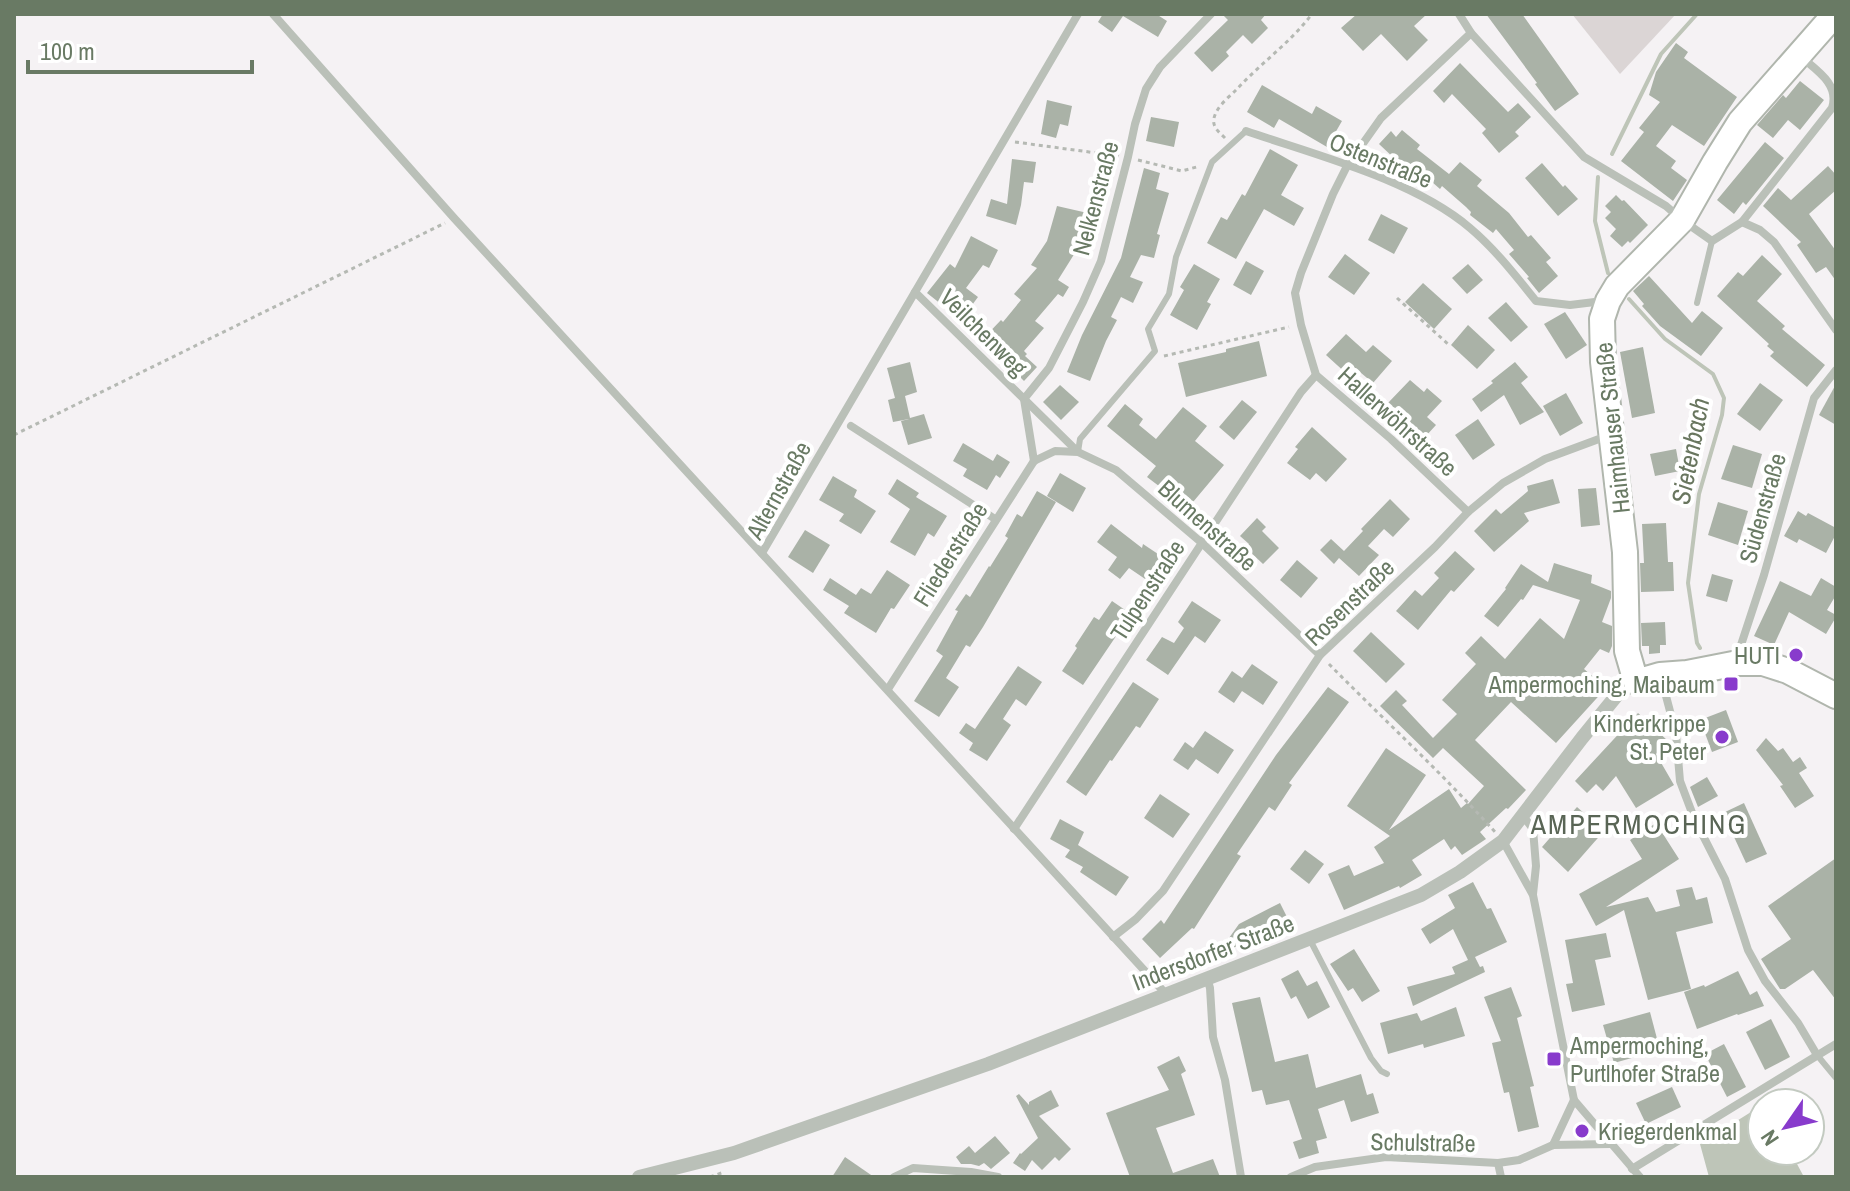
<svg xmlns="http://www.w3.org/2000/svg" width="1850" height="1191" viewBox="0 0 1850 1191" font-family="'Archivo Narrow',sans-serif">
  <style>
    .green { fill: #dbd5d5 }
    .water { fill: #bec5b8 }
    .lines { fill: none; stroke-linecap: round; stroke-linejoin: round }
    .stream { stroke: #bec5b8; stroke-width: 4 }
    .building { fill: #aab2a7 }
    .secondary-casing { stroke: #b0b6ad; stroke-width: 28 }
    .path { stroke: #b5b9b3; stroke-width: 3; stroke-dasharray: 4 4; stroke-linecap: butt }
    .service { stroke: #bac0b8; stroke-width: 6 }
    .minor { stroke: #bac0b8; stroke-width: 8 }
    .tertiary { stroke: #bac0b8; stroke-width: 14 }
    .secondary { stroke: #fff; stroke-width: 24 }
    .poi-dot { fill: #883bcc; stroke: #fff; stroke-width: 3 }
    .labels { text-anchor: middle; dominant-baseline: central; stroke-width: 8; stroke-linejoin: round; paint-order: stroke }
    .street-label { font-size: 24px; fill: #697a64; stroke: #fff }
    .poi-label { font-size: 24px; fill: #697a64; stroke: #fff; text-anchor: end }
    .water-label { font-size: 26px; font-style: italic; fill: #69765f; stroke: #fff }
    .quarter-label { font-size: 28px; letter-spacing: 2px; fill: #596555; stroke: #fff }
  </style>
  <rect width="100%" height="100%" fill="#f5f2f4"/>
  <path class="green" d="M1572,14H1676L1620,74Z"/>
  <path class="water" d="M1751,1112L1762,1127V1151H1790L1804,1177H1709L1700,1144Z"/>
  <g class="lines">
    <g class="stream">
      <path d="M1612,154L1661,54L1697,14"/>
      <path d="M1598,177L1595,221L1608,273"/>
      <path d="M1629,299L1665,339L1713,374L1724,398L1722,415L1699,494L1688,583L1697,643L1700,648"/>
    </g>
  </g>
  <g class="building">
    <path d="M1103,14H1156L1167,21L1158,37L1123,16L1112,32L1098,22Z"/>
    <path d="M1222,14H1266L1261,20L1268,28L1252,44L1243,35L1226,52L1229,56L1212,72L1194,53L1228,20Z"/>
    <path d="M1357,14H1427L1414,26L1428,40L1407,61L1381,34L1363,51L1341,28Z"/>
    <path d="M1486,14H1522L1579,94L1555,111L1535,84L1537,83Z"/>
    <path d="M1676,43L1688,52L1684,58L1737,97L1704,146L1672,125L1656,146L1676,161L1671,168L1687,180L1673,201L1621,161L1644,132L1639,128L1660,102L1649,95L1656,72Z"/>
    <path d="M1460,63L1508,112L1518,103L1531,117L1515,132L1519,136L1499,153L1482,133L1486,129L1452,94L1444,103L1433,91Z"/>
    <path d="M1800,81L1824,100L1800,130L1788,120L1773,138L1757,125L1783,95L1786,98Z"/>
    <path d="M1262,85L1312,114L1316,106L1342,121L1327,147L1279,119L1274,128L1247,112Z"/>
    <path d="M1047,100L1072,106L1068,126L1060,124L1056,138L1041,134Z"/>
    <path d="M1151,117L1179,122L1174,147L1146,141Z"/>
    <path d="M1402,130L1420,145L1417,149L1449,174L1460,162L1482,180L1477,186L1509,213L1528,237L1531,235L1551,258L1546,262L1558,276L1539,293L1527,278L1529,277L1509,254L1514,250L1496,229L1493,233L1470,215L1471,212L1466,207L1442,186L1440,189L1424,175L1418,182L1394,163L1396,160L1379,144L1391,131L1396,137Z"/>
    <path d="M1765,142L1784,158L1746,205L1743,202L1734,214L1717,200Z"/>
    <path d="M1270,149L1298,165L1281,195L1304,208L1294,226L1264,209L1236,259L1207,243L1221,217L1227,220L1242,194L1245,196Z"/>
    <path d="M1012,159L1036,162L1033,183L1024,182L1021,205L1016,225L986,216L991,199L1007,204Z"/>
    <path d="M1542,163L1563,187L1565,185L1578,199L1558,216L1525,178Z"/>
    <path d="M1828,166L1836,175V190L1809,214L1836,251V281L1826,267L1816,273L1797,245L1801,242L1763,206L1778,188L1791,200Z"/>
    <path d="M1144,168L1160,173L1156,189L1169,193L1157,234L1160,235L1154,258L1141,255L1130,277L1143,282L1133,303L1121,297L1111,317L1117,320L1106,341L1090,381L1067,372L1082,335L1121,258Z"/>
    <path d="M1616,195L1622,201L1624,200L1648,225L1630,243L1628,241L1622,247L1610,236L1616,229L1605,218L1611,212L1605,206Z"/>
    <path d="M1057,206L1092,214L1085,237L1089,238L1086,251L1078,248L1058,280L1069,287L1063,297L1058,294L1035,321L1044,328L1024,351L1027,354L1025,356L1037,367L1024,381L1012,369L1009,373L979,343L1001,320L1003,322L1021,300L1014,294L1037,268L1031,265L1047,241Z"/>
    <path d="M1381,214L1408,228L1394,254L1368,240Z"/>
    <path d="M971,236L998,250L989,268L983,265L966,288L978,297L961,320L927,293L950,264L955,268Z"/>
    <path d="M1345,254L1370,273L1354,295L1328,277Z"/>
    <path d="M1762,255L1782,274L1757,301L1785,326L1782,329L1825,365L1807,387L1770,356L1774,352L1767,346L1769,344L1717,296L1738,272L1743,276Z"/>
    <path d="M1246,261L1264,271L1251,295L1233,285Z"/>
    <path d="M1194,264L1220,279L1207,302L1211,304L1197,330L1170,315L1184,290L1180,287Z"/>
    <path d="M1468,264L1483,280L1467,294L1452,278Z"/>
    <path d="M1649,276L1692,323L1702,311L1723,328L1701,356L1660,326L1642,306L1644,304L1633,291Z"/>
    <path d="M1423,283L1452,309L1434,329L1405,302Z"/>
    <path d="M1506,302L1528,327L1511,342L1488,318Z"/>
    <path d="M1565,312L1587,345L1566,359L1544,324Z"/>
    <path d="M1468,325L1495,350L1477,369L1451,345Z"/>
    <path d="M1346,334L1366,352L1373,345L1392,361L1373,383L1354,367L1348,375L1326,355Z"/>
    <path d="M1259,341L1267,376L1186,397L1178,363L1226,352V349Z"/>
    <path d="M1643,347L1655,413L1632,418L1620,352Z"/>
    <path d="M910,362L917,392L905,396L910,418L924,414L932,438L908,445L901,421L909,419L893,422L888,400L895,398L887,368Z"/>
    <path d="M1515,362L1528,377L1521,383L1544,412L1520,425L1504,395L1481,412L1472,399L1493,383L1491,381Z"/>
    <path d="M1410,380L1424,392L1427,388L1442,401L1427,417L1436,425L1425,437L1387,404Z"/>
    <path d="M1760,383L1783,400L1760,431L1737,414Z"/>
    <path d="M1836,384V425L1819,415Z"/>
    <path d="M1060,385L1079,402L1061,420L1043,402Z"/>
    <path d="M1566,393L1583,423L1560,436L1543,406Z"/>
    <path d="M1242,400L1257,412L1234,440L1219,427Z"/>
    <path d="M1125,404L1143,419L1139,425L1156,439L1183,407L1207,426L1195,441L1224,465L1188,508L1147,477L1156,466L1107,426Z"/>
    <path d="M1478,419L1495,445L1473,460L1455,435Z"/>
    <path d="M1312,427L1347,459L1326,482L1316,473L1310,480L1287,463L1298,449L1295,447Z"/>
    <path d="M963,443L993,461L997,454L1010,462L1000,478L996,475L987,490L963,476L967,469L953,461Z"/>
    <path d="M1733,445L1762,454L1752,488L1721,479Z"/>
    <path d="M1676,449L1680,471L1655,476L1650,454Z"/>
    <path d="M1060,473L1086,488L1073,512L1047,496Z"/>
    <path d="M833,476L857,490L854,497L876,511L861,534L839,521L844,514L819,500Z"/>
    <path d="M897,479L919,493L916,497L947,516L934,537L928,533L915,556L890,542L910,509L888,494Z"/>
    <path d="M1553,479L1560,503L1524,513L1529,521L1494,552L1474,531L1496,509L1501,514L1528,491L1527,486Z"/>
    <path d="M1596,488L1600,525L1581,527L1578,489Z"/>
    <path d="M1037,491L1056,502L983,627L970,647L966,645L946,678L959,687L939,717L914,701L943,656L936,651L958,611L955,610L966,594L970,597L989,566L990,567L1008,538L1005,536L1017,514L1022,517Z"/>
    <path d="M1390,499L1410,519L1393,537L1384,529L1368,546L1379,555L1359,576L1339,558L1334,564L1320,550L1331,539L1344,551L1363,531L1361,529Z"/>
    <path d="M1718,502L1748,511L1738,545L1708,535Z"/>
    <path d="M1798,511L1806,516L1808,513L1836,528V534L1826,553L1799,539L1797,543L1784,536Z"/>
    <path d="M1257,518L1266,527L1262,531L1279,548L1263,564L1246,548L1249,544L1240,536Z"/>
    <path d="M1666,523L1668,562H1673L1674,591L1641,592L1640,563H1644L1642,524Z"/>
    <path d="M1111,524L1142,548L1143,544L1167,560L1151,583L1129,568L1120,579L1108,570L1117,557L1097,542Z"/>
    <path d="M805,530L830,545L813,573L788,557Z"/>
    <path d="M1455,551L1475,569L1454,592L1451,590L1418,630L1396,611L1415,590L1422,596L1439,578L1434,573Z"/>
    <path d="M1297,560L1318,578L1301,598L1280,580Z"/>
    <path d="M1554,563L1592,575L1591,583L1611,591V598L1602,622L1612,626V646L1609,653L1600,649L1584,669L1606,688L1556,743L1511,702L1475,740L1526,790L1508,809L1506,808L1480,832L1486,839L1462,855L1455,846L1451,850L1444,839L1412,860L1422,875L1400,888L1399,886L1344,910L1328,874L1349,865L1354,876L1384,863L1374,847L1390,836L1347,806L1386,748L1426,775L1389,830L1449,789L1461,808L1467,803L1468,804L1484,786L1443,748L1433,758L1380,706L1396,690L1407,701L1402,705L1433,738L1457,714L1442,700L1476,664L1465,653L1481,636L1505,659L1540,618L1564,639L1580,600L1533,585L1523,600L1521,599L1498,627L1484,616L1506,589L1505,588L1521,564L1548,582Z"/>
    <path d="M887,570L910,585L894,609L891,608L876,633L844,613L849,606L823,590L830,578L856,595L861,588L871,594Z"/>
    <path d="M1712,574L1733,580L1727,602L1706,596Z"/>
    <path d="M1821,578L1836,587V595L1827,610L1836,615V617L1826,634L1789,612L1774,645L1754,636L1780,581L1811,596Z"/>
    <path d="M1112,601L1131,614L1083,685L1062,671L1077,648L1075,646L1094,617L1099,620Z"/>
    <path d="M1192,601L1221,620L1205,643L1195,636L1168,675L1146,660L1162,637L1174,643L1184,628L1178,622Z"/>
    <path d="M1665,622L1666,645H1660V653L1649,654V646H1642L1641,623Z"/>
    <path d="M1371,632L1405,664L1386,683L1353,651Z"/>
    <path d="M1252,664L1278,682L1263,705L1242,691L1234,703L1218,692L1232,671L1242,678Z"/>
    <path d="M1018,666L1042,682L1026,706L1016,699L1003,719L1011,725L987,761L969,750L973,743L959,733L966,723L975,729Z"/>
    <path d="M1133,682L1159,699L1140,728L1136,726L1112,761L1110,760L1086,796L1066,782Z"/>
    <path d="M1328,687L1349,702L1289,783L1292,785L1275,811L1269,807L1237,854L1241,856L1194,929L1192,928L1160,958L1142,939L1161,920L1164,924L1276,755Z"/>
    <path d="M1726,710L1738,742L1712,752L1700,720Z"/>
    <path d="M1638,713L1668,741L1656,754L1674,785L1636,808L1616,776L1603,791L1596,784L1587,793L1575,781Z"/>
    <path d="M1205,731L1234,750L1218,774L1196,759L1188,770L1173,760L1185,742L1193,748Z"/>
    <path d="M1766,738L1778,751L1783,748L1793,762L1800,757L1807,768L1799,773L1814,796L1795,808L1780,786L1783,785L1756,750Z"/>
    <path d="M1707,777L1718,796L1698,807L1690,787Z"/>
    <path d="M1160,794L1190,814L1173,838L1144,818Z"/>
    <path d="M1744,803L1767,854L1746,863L1723,813Z"/>
    <path d="M1577,807L1604,831L1568,872L1542,847Z"/>
    <path d="M1060,819L1084,832L1078,845L1129,877L1116,896L1080,872L1083,867L1065,857L1070,850L1050,839Z"/>
    <path d="M1656,823L1679,859L1606,907L1648,897L1656,912L1680,906L1676,890L1692,887L1696,900L1707,897L1713,923L1676,932L1691,989L1648,1000L1624,910L1596,926L1579,894L1642,859L1630,840Z"/>
    <path d="M1305,850L1324,864L1309,884L1290,869Z"/>
    <path d="M1836,858V1000L1813,970L1785,989H1780L1761,959L1791,939L1768,906Z"/>
    <path d="M1473,882L1487,909L1491,908L1507,942L1475,957L1480,967L1483,966L1485,972L1413,1006L1407,987L1455,974L1452,967L1468,960L1453,929L1430,944L1421,929L1455,908L1448,895Z"/>
    <path d="M1280,903L1291,925L1261,941L1258,934L1228,951L1229,953L1216,958L1212,946L1229,938L1239,924Z"/>
    <path d="M1606,933L1611,957L1595,960L1605,1005L1572,1012L1566,984L1573,983L1565,940Z"/>
    <path d="M1354,949L1380,991L1362,1002L1353,988L1348,991L1330,964Z"/>
    <path d="M1298,970L1307,986L1317,981L1330,1007L1308,1019L1296,996L1291,999L1281,979Z"/>
    <path d="M1738,971L1750,995L1757,991L1764,1006L1738,1015L1737,1014L1697,1029L1684,992L1704,985L1705,987Z"/>
    <path d="M1511,987L1522,1016L1517,1018L1534,1086L1530,1087L1539,1127L1518,1132L1509,1092L1504,1093L1492,1043L1501,1041L1484,997Z"/>
    <path d="M1260,997L1275,1062L1308,1054L1316,1088L1361,1074L1367,1095L1373,1093L1379,1113L1351,1122L1344,1100L1318,1109L1327,1138L1316,1141L1319,1153L1299,1159L1293,1142L1302,1139L1289,1100L1266,1105L1262,1090L1252,1092L1232,1003Z"/>
    <path d="M1456,1007L1465,1036L1424,1048L1423,1044L1388,1054L1380,1023L1417,1013L1421,1021Z"/>
    <path d="M1650,1012L1660,1050L1614,1063L1603,1025Z"/>
    <path d="M1771,1019L1790,1057L1765,1070L1746,1032Z"/>
    <path d="M1724,1044L1746,1087L1727,1097L1705,1054Z"/>
    <path d="M1179,1056L1186,1071L1181,1074L1195,1115L1156,1128L1173,1173L1213,1159L1220,1177H1130L1106,1113L1169,1090L1157,1067Z"/>
    <path d="M1672,1087L1681,1107L1646,1124L1636,1103Z"/>
    <path d="M1051,1090L1059,1106L1039,1116L1071,1149L1059,1161L1055,1157L1042,1170L1032,1160L1025,1171L1013,1163L1020,1153L1021,1154L1038,1138L1016,1096L1019,1094L1029,1105V1102Z"/>
    <path d="M995,1136L1010,1153L991,1169L984,1163L979,1166L971,1164H961L956,1157L969,1146L975,1153Z"/>
    <path d="M845,1157L874,1177H832Z"/>
  </g>
  <g class="lines">
    <defs>
      <path id="secondary" d="M1835,14L1740,122L1715,162L1682,220L1617,286L1608,301L1602,319L1603,362L1625,552L1627,651L1636,682L1660,675L1687,673L1738,663H1763L1788,671L1836,696"/>
    </defs>
    <use href="#secondary" class="secondary-casing"/>
    <g class="path">
      <path d="M1225,138C1219,132 1212,127 1214,118C1217,106 1229,97 1237,89C1261,63 1291,42 1312,14"/>
      <path d="M1015,142L1119,156"/>
      <path d="M1138,160L1182,171L1200,166"/>
      <path d="M1397,298L1448,344"/>
      <path d="M1164,356L1289,327"/>
      <path d="M14,435L445,223"/>
      <path d="M1329,664C1384,720 1442,773 1495,832"/>
      <path d="M710,1177L724,1172"/>
    </g>
    <g class="service">
      <path d="M1697,303L1712,241"/>
      <path d="M1078,452L1080,439L1155,351L1148,329L1169,294L1176,257L1212,162L1246,131"/>
      <path d="M1309,938L1371,1058L1381,1071L1387,1074"/>
      <path d="M1817,1055L1836,1078"/>
    </g>
    <g class="minor">
      <path d="M273,14L454,218L1166,994"/>
      <path d="M1459,14L1471,33L1584,157L1666,206L1682,220L1712,241L1742,222L1832,108C1840,84 1816,70 1800,56"/>
      <path d="M1246,131C1316,155 1414,180 1470,228C1495,249 1516,276 1536,301L1570,305L1603,301"/>
      <path d="M1742,222L1760,230L1774,242L1836,330"/>
      <path d="M915,292L1077,451"/>
      <path d="M851,426L995,519"/>
      <path d="M1034,461L1024,399L1049,368L1083,302L1101,261L1128,157L1135,124L1146,89L1160,67L1211,14"/>
      <path d="M1468,512L1391,439L1316,375L1301,325L1295,293L1301,273L1333,194L1347,166L1381,118L1471,33"/>
      <path d="M762,553L1078,14"/>
      <path d="M1739,659L1740,648L1764,575L1814,398L1836,370"/>
      <path d="M1661,677L1676,734L1680,781L1694,818L1725,879L1748,950L1765,981L1798,1023L1817,1055"/>
      <path d="M888,689L1034,461L1055,451L1078,452L1116,470L1202,543L1320,655"/>
      <path d="M1523,816L1533,829L1536,866L1533,894"/>
      <path d="M1014,829L1301,392L1316,375"/>
      <path d="M1503,841L1533,895L1574,1100L1640,1177"/>
      <path d="M1113,937L1136,919L1163,891L1320,655L1435,547L1468,512L1503,483L1545,459L1607,436"/>
      <path d="M1207,978L1210,988L1213,1037L1225,1080L1241,1177"/>
      <path d="M1553,1145L1574,1100"/>
      <path d="M1498,1163L1501,1177"/>
      <path d="M1632,1169L1836,1044"/>
      <path d="M894,1177L913,1168L971,1172L998,1177"/>
      <path d="M1291,1177L1315,1167L1386,1157L1498,1163L1519,1160L1553,1145L1610,1144"/>
    </g>
    <path class="tertiary" d="M639,1177L734,1153L988,1064L1421,895L1460,872L1503,841L1582,738L1617,695L1629,685L1636,682"/>
    <use href="#secondary" class="secondary"/>
  </g>
  <g class="poi-dot">
    <circle cx="1796" cy="655" r="8"/>
    <rect x="1723" y="676" width="16" height="16" rx="4"/>
    <circle cx="1722" cy="737" r="8"/>
    <rect x="1546" y="1051" width="16" height="16" rx="4"/>
    <circle cx="1582" cy="1131" r="8"/>
  </g>
  <g class="labels">
    <g class="street-label">
      <text transform="translate(1381 160) rotate(22)">Ostenstraße</text>
      <text transform="translate(1095 198) rotate(-75)">Nelkenstraße</text>
      <text transform="translate(984 332) rotate(45)">Veilchenweg</text>
      <text transform="translate(1398 421) rotate(42)">Hallerwöhrstraße</text>
      <text transform="translate(1612 428) rotate(-96)">Haimhauser Straße</text>
      <text transform="translate(778 490) rotate(-61)">Alternstraße</text>
      <text transform="translate(1762 508) rotate(-74)">Südenstraße</text>
      <text transform="translate(1208 525) rotate(42)">Blumenstraße</text>
      <text transform="translate(950 554) rotate(-58)">Fliederstraße</text>
      <text transform="translate(1147 590) rotate(-57)">Tulpenstraße</text>
      <text transform="translate(1349 602) rotate(-44)">Rosenstraße</text>
      <text transform="translate(1213 952) rotate(-21)">Indersdorfer Straße</text>
      <text transform="translate(1423 1142) rotate(1)">Schulstraße</text>
    </g>
    <g class="poi-label">
      <text x="1780" y="655">HUTI</text>
      <text x="1715" y="684">Ampermoching, Maibaum</text>
      <text x="1706" y="723">Kinderkrippe<tspan x="1706" dy="28">St. Peter</tspan></text>
      <text x="1570" y="1045" text-anchor="start">Ampermoching,<tspan x="1570" dy="28">Purtlhofer Straße</tspan></text>
      <text x="1598" y="1131" text-anchor="start">Kriegerdenkmal</text>
    </g>
    <g class="water-label">
      <text transform="translate(1690 451) rotate(-79)">Sietenbach</text>
    </g>
    <g class="quarter-label">
      <text x="1639" y="824">AMPERMOCHING</text>
    </g>
  </g>
  <rect width="1850" height="1191" fill="none" stroke="#697a64" stroke-width="32"/>
  <g transform="translate(1786 1127) rotate(236)"><circle r="38" fill="#ffffff" stroke="#c3cac1" stroke-width="2"/>
  <path d="M0-6L14 30L0 20L-14 30Z" fill="#883bcc"/>
  <text y="-12" font-size="22" font-weight="bold" text-anchor="middle" fill="#697a64">N</text>
  </g>
  <path d="M28 60v12h224v-12" fill="none" stroke="#697a64" stroke-width="4"/>
  <text x="40" y="60" font-size="24" fill="#697a64" stroke="#ffffff" stroke-width="6" paint-order="stroke">100 m</text>
</svg>
